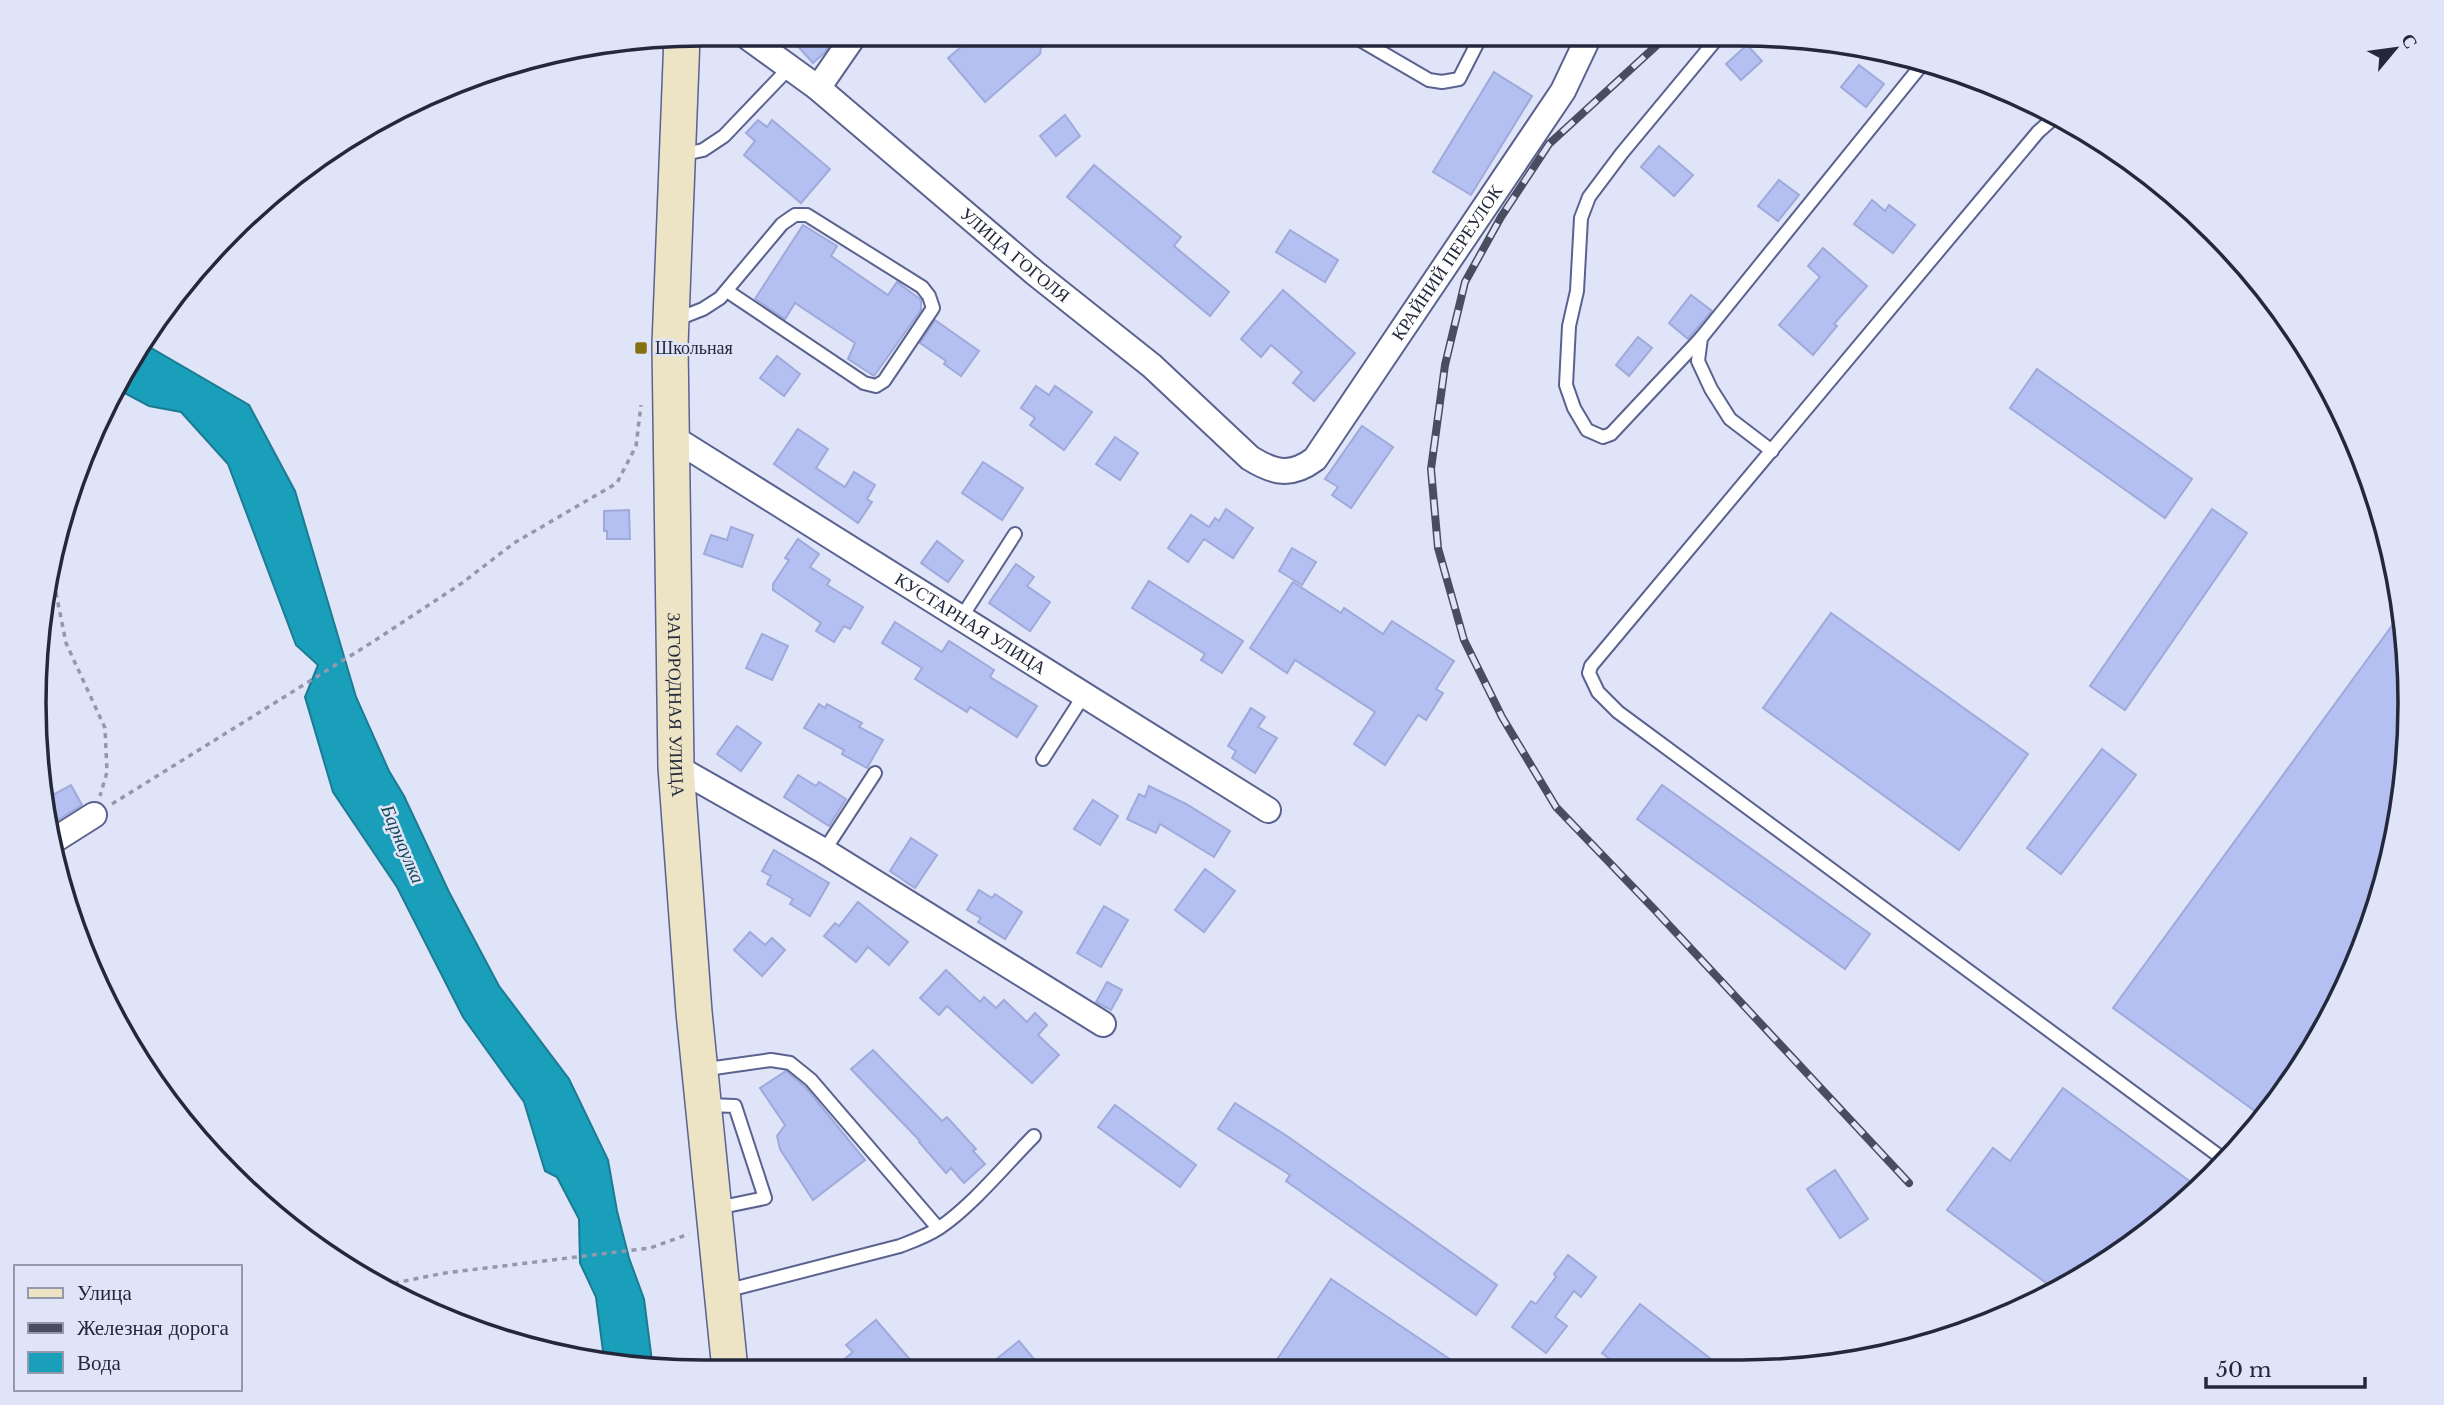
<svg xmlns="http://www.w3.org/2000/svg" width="2444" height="1405" viewBox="0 0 2444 1405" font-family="'Libre Baskerville',serif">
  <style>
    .water { fill: #199fb9; stroke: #1c7b93; stroke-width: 2 }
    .building { fill: #b5c0f2; stroke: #9faadb; stroke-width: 2 }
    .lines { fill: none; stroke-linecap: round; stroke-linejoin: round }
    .service-casing { stroke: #5a628f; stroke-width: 16 }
    .minor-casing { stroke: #5a628f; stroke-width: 28 }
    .secondary-casing { stroke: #5a628f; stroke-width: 38 }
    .path { stroke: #9398ac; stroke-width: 3.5; stroke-dasharray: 5 5; stroke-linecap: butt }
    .service { stroke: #fff; stroke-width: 12 }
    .minor { stroke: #fff; stroke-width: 24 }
    .secondary { stroke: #ece4c5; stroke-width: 35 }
    .rail-casing { stroke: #494d60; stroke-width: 8 }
    .rail { stroke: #dfe4f8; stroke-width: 5; stroke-dasharray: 16; stroke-linecap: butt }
    .poi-dot { fill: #857010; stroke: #dfe4f8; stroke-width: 2.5 }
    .labels { text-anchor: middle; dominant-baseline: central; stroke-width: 5; stroke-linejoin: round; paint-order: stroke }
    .street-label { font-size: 18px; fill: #24283b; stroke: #dfe4f8 }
    .poi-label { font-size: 18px; fill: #24283b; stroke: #dfe4f8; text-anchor: start }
    .water-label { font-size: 19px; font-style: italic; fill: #134752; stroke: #dfe4f8 }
    .rim { fill: none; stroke: #24283b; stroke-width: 3.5 }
  </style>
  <rect width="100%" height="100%" fill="#dfe4f8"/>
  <path class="water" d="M141,342L249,405L295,491L356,697L389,771L404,796L449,892L499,986L569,1079L608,1160L617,1211L629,1258L644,1299L653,1369L604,1359L596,1297L580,1263L579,1219L557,1177L545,1171L524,1102L463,1017L397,887L333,792L305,697L318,665L296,645L228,464L181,412L149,406L119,390Z"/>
  <g class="building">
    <path d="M786,33H838L825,52L813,63Z"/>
    <path d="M976,34H1043L1040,54L985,102L948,58Z"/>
    <path d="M1747,45L1762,61L1741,80L1726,64Z"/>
    <path d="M1859,65L1884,84L1866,107L1841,87Z"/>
    <path d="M1494,72L1532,96L1471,195L1433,172Z"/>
    <path d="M1065,115L1080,136L1056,156L1040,136Z"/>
    <path d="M758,120L767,127L772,120L830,169L801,203L744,155L755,141L746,133Z"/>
    <path d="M1659,146L1693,175L1674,196L1641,167Z"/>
    <path d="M1094,165L1181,237L1174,246L1229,292L1210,316L1067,197Z"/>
    <path d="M1779,180L1799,195L1778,221L1758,206Z"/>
    <path d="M1872,200L1885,211L1889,205L1915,225L1893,253L1854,224Z"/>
    <path d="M803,225L837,246L831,256L888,295L897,282L921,300V310L874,376L848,359L855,343L795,303L785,319L755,299Z"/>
    <path d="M1290,230L1338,260L1325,282L1276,252Z"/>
    <path d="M1823,248L1867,286L1834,324L1837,326L1813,355L1779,325L1820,277L1808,266Z"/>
    <path d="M1283,290L1355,353L1314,401L1293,383L1302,372L1271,345L1261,357L1241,339Z"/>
    <path d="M1691,295L1712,311L1688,339L1669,323Z"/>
    <path d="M935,320L979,351L961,376L944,364L946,361L920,343Z"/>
    <path d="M1638,337L1652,348L1629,376L1616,365Z"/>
    <path d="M777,356L800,374L784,396L760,378Z"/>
    <path d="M2037,369L2192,479L2165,518L2010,408Z"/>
    <path d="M1036,386L1049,395L1055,386L1092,412L1064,450L1030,425L1035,418L1021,408Z"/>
    <path d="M1362,426L1393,447L1351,508L1332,495L1338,487L1325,479Z"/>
    <path d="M798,429L828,449L816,468L845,487L854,472L875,485L867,499L872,502L858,523L774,464Z"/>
    <path d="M1115,437L1138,453L1120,480L1096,464Z"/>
    <path d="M983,462L1023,488L1002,520L962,493Z"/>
    <path d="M1226,509L1253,528L1233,558L1204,539L1188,562L1168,548L1191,515L1209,527L1215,518L1219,521Z"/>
    <path d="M2212,509L2247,533L2125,710L2090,686Z"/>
    <path d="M629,510L630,539H607V531H604V511Z"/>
    <path d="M731,527L753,535L742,567L704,554L711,535L727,540Z"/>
    <path d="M798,539L819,554L810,567L830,580L827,585L863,607L850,629L844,626L834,642L816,631L821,623L773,590V584L789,560L785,558Z"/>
    <path d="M937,541L963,561L948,582L921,563Z"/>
    <path d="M1292,548L1316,562L1302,585L1279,571Z"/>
    <path d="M1016,564L1034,577L1027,586L1050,602L1030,631L989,603Z"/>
    <path d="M1149,581L1243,641L1222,673L1201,660L1205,654L1132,608Z"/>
    <path d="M1293,582L1341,613L1344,608L1383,634L1392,621L1454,661L1436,689L1443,693L1426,720L1418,715L1385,765L1354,744L1375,712L1295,660L1287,673L1250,648Z"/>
    <path d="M2402,612L2411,702L2398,833L2360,958L2298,1074L2263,1117L2113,1008Z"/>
    <path d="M1831,613L2028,754L1959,850L1763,708Z"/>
    <path d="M895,622L942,652L949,641L994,670L990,677L1037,706L1017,737L970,707L967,712L915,679L922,668L882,643Z"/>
    <path d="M762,634L788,646L772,680L746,668Z"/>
    <path d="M819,704L825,708L827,704L862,723L859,727L883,740L867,768L842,754L844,750L804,728Z"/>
    <path d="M1251,708L1265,717L1258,727L1277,738L1255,773L1232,758L1236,751L1228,746Z"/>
    <path d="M737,726L761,743L741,771L717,754Z"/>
    <path d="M2102,749L2136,775L2061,874L2027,848Z"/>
    <path d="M798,775L816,786L819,782L846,799L829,826L784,797Z"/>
    <path d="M71,785L82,805L53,823L47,798Z"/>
    <path d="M1662,785L1870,934L1845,969L1637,819Z"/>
    <path d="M1149,786L1186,804L1230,831L1214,857L1160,824L1156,833L1127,819L1139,794L1145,797Z"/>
    <path d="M1093,800L1118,816L1100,845L1074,829Z"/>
    <path d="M911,838L937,855L915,888L890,871Z"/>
    <path d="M774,850L829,883L810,916L790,904L793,899L767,884L771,876L762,871Z"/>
    <path d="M1205,869L1235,891L1204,932L1175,910Z"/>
    <path d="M979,890L992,898L995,894L1022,912L1005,939L978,922L981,918L967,910Z"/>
    <path d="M858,902L908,942L889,965L868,947L856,962L824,936L835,923L839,926Z"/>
    <path d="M1104,906L1128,920L1101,967L1077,953Z"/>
    <path d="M750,932L765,945L772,938L785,950L762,976L734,950Z"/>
    <path d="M946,970L980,1002L984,997L996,1008L1004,1000L1027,1022L1035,1013L1047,1025L1038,1035L1059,1055L1032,1083L947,1006L939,1015L920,998Z"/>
    <path d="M1107,982L1122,990L1111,1010L1096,1002Z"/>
    <path d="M873,1050L942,1121L947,1117L976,1149L973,1151L985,1164L964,1183L951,1168L946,1173L919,1142L920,1141L851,1069Z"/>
    <path d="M786,1071L807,1089L865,1160L813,1200L780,1149L777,1136L785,1125L760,1088Z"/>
    <path d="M2063,1088L2199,1188L2076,1282L2057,1291L1947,1210L1993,1148L2010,1161Z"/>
    <path d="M1235,1103L1287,1136L1497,1285L1476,1315L1286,1181L1290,1175L1218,1129Z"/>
    <path d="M1115,1105L1196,1165L1180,1187L1098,1127Z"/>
    <path d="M1835,1170L1868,1219L1840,1238L1807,1189Z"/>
    <path d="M1568,1255L1596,1277L1581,1297L1574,1291L1555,1317L1567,1326L1546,1353L1512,1327L1531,1301L1536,1304L1556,1277L1554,1274Z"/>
    <path d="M1331,1279L1466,1370H1270Z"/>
    <path d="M1640,1304L1725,1370H1624L1602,1353Z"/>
    <path d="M876,1320L919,1370H831L853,1352L846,1345Z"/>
    <path d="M1019,1341L1043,1370H983Z"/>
  </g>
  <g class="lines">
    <defs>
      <g id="service">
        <path d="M1350,34L1429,80L1442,82L1459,79L1482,34"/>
        <path d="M2055,117L2038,132L1591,666L1589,673L1598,692L1618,712L2226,1161"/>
        <path d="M680,155L703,150L724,136L789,68"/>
        <path d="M675,320L703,309L720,298L782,224L795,215H807L922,287L929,296L933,308L884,381L876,386L864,383L727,291"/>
        <path d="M1701,338L1611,434L1603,437L1587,430L1574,408L1566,385L1569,326L1577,291L1581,218L1589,197L1622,153L1720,35"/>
        <path d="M1772,451L1730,419L1711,389L1698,361L1701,338L1924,62"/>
        <path d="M961,618L1015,534"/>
        <path d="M1043,759L1084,695"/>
        <path d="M824,851L875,773"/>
        <path d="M700,1070L771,1060L790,1063L811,1080L938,1228"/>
        <path d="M707,1105L735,1106L765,1198L717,1208"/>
        <path d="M725,1291L900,1246C913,1241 927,1236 939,1228C972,1206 1005,1165 1034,1136"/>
      </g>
      <g id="minor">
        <path id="s1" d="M742,33L818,88L1035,273L1152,366L1250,458C1274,473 1291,477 1315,459L1563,91L1590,34"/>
        <path d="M818,88L856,33"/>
        <path id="s2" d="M672,437L1268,810"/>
        <path d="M676,767L824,851L1103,1024"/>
        <path d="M56,839L94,815"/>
      </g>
      <g id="secondary">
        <path id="s3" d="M682,37L670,345L676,767L694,1012L730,1370"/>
      </g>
    </defs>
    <use href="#service" class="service-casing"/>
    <use href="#minor" class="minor-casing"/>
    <use href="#secondary" class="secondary-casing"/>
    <g class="path">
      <path d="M52,573L66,643L105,728L107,772L100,796"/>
      <path d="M112,804L371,643L462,583L514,543L617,483L636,446L641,405"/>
      <path d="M384,1285L445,1273L650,1248L689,1234"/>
    </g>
    <use href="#service" class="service"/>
    <use href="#minor" class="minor"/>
    <use href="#secondary" class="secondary"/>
    <defs>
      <path id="rail" d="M1668,35L1549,144L1501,217L1465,282L1445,365L1431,469L1438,548L1464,640L1502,717L1556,807L1654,909L1909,1183"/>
    </defs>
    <use href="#rail" class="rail-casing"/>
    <use href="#rail" class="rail"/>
  </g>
  <rect class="poi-dot" x="634" y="341" width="14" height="14" rx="3.5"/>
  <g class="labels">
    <g class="street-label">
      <text stroke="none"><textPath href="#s1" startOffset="352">УЛИЦА ГОГОЛЯ</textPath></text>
      <text stroke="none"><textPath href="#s1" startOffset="970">КРАЙНИЙ ПЕРЕУЛОК</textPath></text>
      <text stroke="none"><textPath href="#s2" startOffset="352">КУСТАРНАЯ УЛИЦА</textPath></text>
      <text stroke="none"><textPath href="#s3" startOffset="668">ЗАГОРОДНАЯ УЛИЦА</textPath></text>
    </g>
    <g class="poi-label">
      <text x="655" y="348">Школьная</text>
    </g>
    <g class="water-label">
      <text transform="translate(403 844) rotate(67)">Барнаулка</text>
    </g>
  </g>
  <path d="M0 0H2444V1405H0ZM703 46H1741A657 657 0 0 1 2398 703V703A657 657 0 0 1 1741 1360H703A657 657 0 0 1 46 703V703A657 657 0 0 1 703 46Z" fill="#dfe4f8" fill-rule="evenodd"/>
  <path class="rim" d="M703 46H1741A657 657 0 0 1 2398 703V703A657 657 0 0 1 1741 1360H703A657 657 0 0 1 46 703V703A657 657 0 0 1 703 46Z"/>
  <rect x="14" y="1265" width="228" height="126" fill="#dfe4f8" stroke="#9499ac" stroke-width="2"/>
  <rect x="28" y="1288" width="35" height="10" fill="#ece4c5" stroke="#9499ac" stroke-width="2"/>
  <text x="77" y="1300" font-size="21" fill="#24283b">Улица</text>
  <rect x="28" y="1323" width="35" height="10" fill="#494d60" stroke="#9499ac" stroke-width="2"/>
  <text x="77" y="1335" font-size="21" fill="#24283b">Железная дорога</text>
  <rect x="28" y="1352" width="35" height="21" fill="#199fb9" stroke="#9499ac" stroke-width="2"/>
  <text x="77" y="1370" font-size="21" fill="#24283b">Вода</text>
  <g transform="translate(2395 49) rotate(61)" stroke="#dfe4f8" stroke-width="5" paint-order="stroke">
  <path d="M0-5L12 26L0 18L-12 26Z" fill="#24283b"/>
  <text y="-10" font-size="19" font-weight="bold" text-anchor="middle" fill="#24283b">С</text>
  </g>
  <path d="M2206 1377v10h159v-10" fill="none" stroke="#24283b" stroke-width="3.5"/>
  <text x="2216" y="1377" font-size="21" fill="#24283b" stroke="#dfe4f8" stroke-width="5" paint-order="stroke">50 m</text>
</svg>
